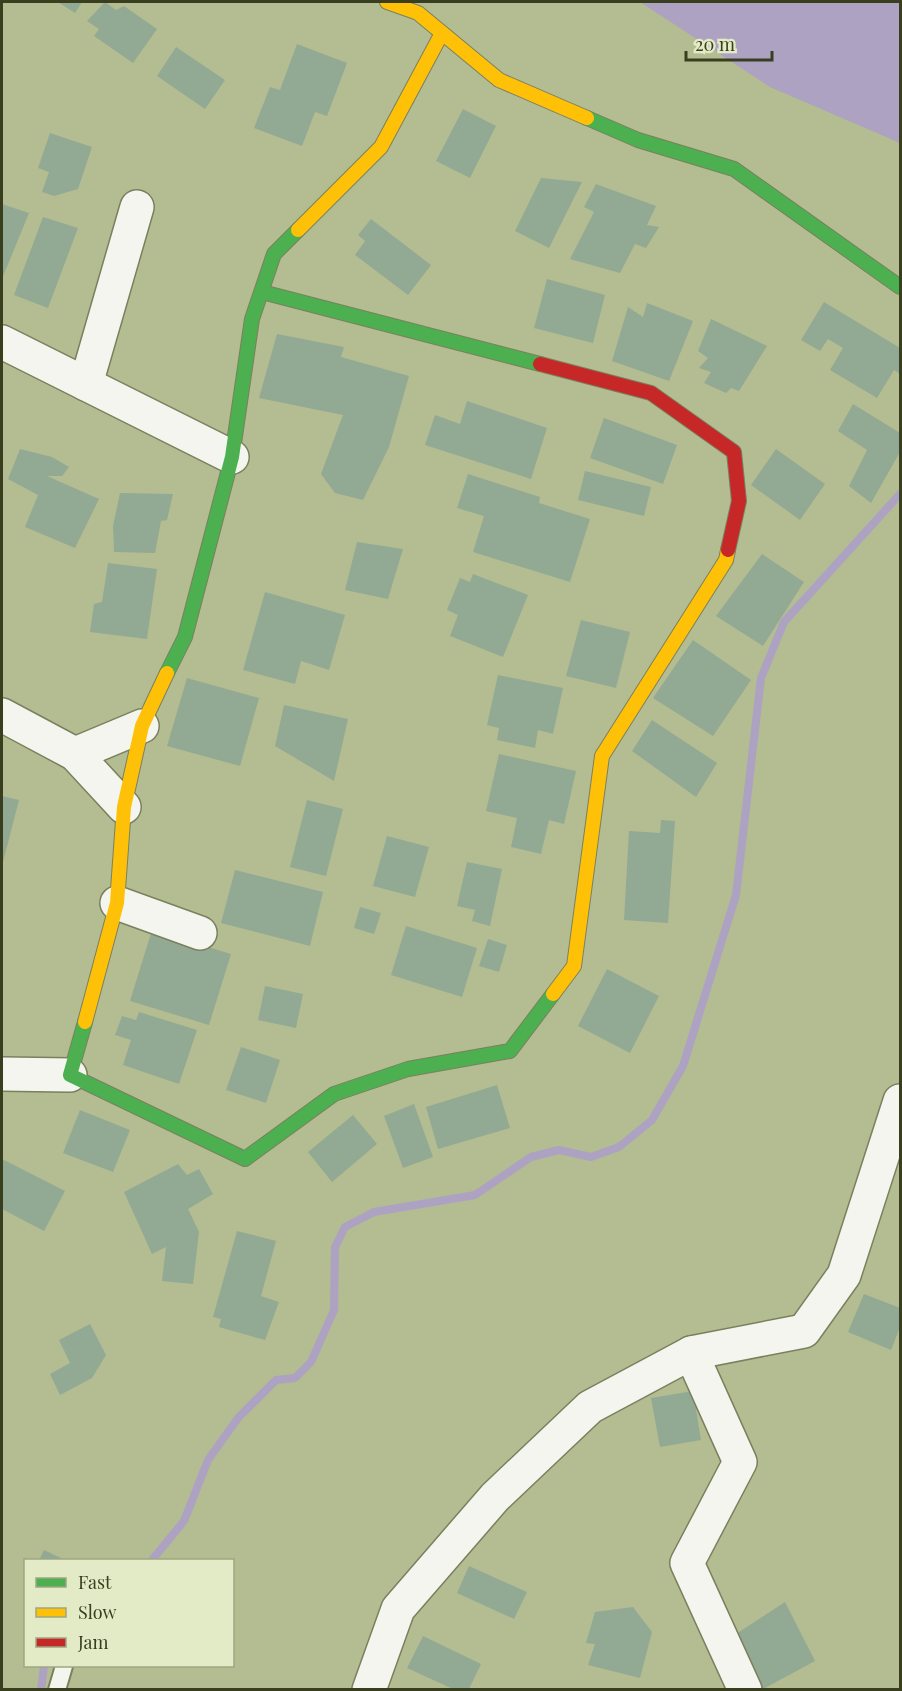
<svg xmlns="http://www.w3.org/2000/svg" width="902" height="1691" viewBox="0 0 902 1691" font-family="'Playfair Display',serif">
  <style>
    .water { fill: #ada2c2 }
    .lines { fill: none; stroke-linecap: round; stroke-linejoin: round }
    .stream { stroke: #ada2c2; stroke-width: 8 }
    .building { fill: #92aa93 }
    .lane-casing { stroke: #7a805e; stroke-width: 20 }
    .street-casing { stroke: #7a805e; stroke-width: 36 }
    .fast-casing { stroke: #7a805e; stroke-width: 16 }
    .slow-casing { stroke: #7a805e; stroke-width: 16 }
    .jam-casing { stroke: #7a805e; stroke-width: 16 }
    .lane { stroke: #f4f5ef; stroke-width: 16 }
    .street { stroke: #f4f5ef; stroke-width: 33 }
    .fast { stroke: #4caf50; stroke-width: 14 }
    .slow { stroke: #ffc107; stroke-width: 14 }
    .jam { stroke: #c62828; stroke-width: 14 }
  </style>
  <rect width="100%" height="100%" fill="#b4bc92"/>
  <path class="water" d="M640,2H900V143L770,87Z"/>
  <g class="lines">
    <g class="stream">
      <path d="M152,1560L184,1521L208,1460L238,1418L276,1380L295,1378L311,1362L334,1310L335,1247L345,1227L374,1212L475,1195L531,1157L559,1150L591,1157L619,1147L652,1120L683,1066L736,895L761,678L784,622L900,494"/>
      <path d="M41,1690L44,1666"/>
    </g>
  </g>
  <g class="building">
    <path d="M58,2H82L75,13Z"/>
    <path d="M105,2L116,10L124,6L157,29L133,63L94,36L99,29L87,21Z"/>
    <path d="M297,44L347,63L327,116L315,112L302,146L254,128L270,87L280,90Z"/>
    <path d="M176,47L225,80L205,109L157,76Z"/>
    <path d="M463,109L496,126L470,178L436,161Z"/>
    <path d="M50,133L92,147L78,189L54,196L42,192L49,172L38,168Z"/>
    <path d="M541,178L582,182L549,248L515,231Z"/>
    <path d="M596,184L656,206L647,225L659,227L646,248L635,244L620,273L570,259L594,212L584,207Z"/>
    <path d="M2,204L29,213L2,279Z"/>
    <path d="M43,217L78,228L48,308L14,295Z"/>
    <path d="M371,219L431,265L408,295L355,255L365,241L358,235Z"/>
    <path d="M547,279L605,295L593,343L534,328Z"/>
    <path d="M824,302L900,348V374L894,370L877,398L830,370L843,348L828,339L820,351L801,340Z"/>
    <path d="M647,303L693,321L669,381L612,361L628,307L643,317Z"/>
    <path d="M711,319L767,346L739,391L731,388L726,393L704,383L711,372L699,368L708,358L698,351Z"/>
    <path d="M277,334L344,347L341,357L409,376L389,447L363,500L335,493L321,474L343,415L259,398Z"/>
    <path d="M467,401L547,428L531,479L425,445L435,415L460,424Z"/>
    <path d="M853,404L900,433V452L871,503L849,486L867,450L838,431Z"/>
    <path d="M604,418L677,445L663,484L590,458Z"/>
    <path d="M20,449L52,457L69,467L62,476H47L99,499L75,548L25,527L38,495L8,479Z"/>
    <path d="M776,449L825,484L800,520L751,485Z"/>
    <path d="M585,471L651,487L644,516L578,500Z"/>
    <path d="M468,474L540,497L539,503L590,519L570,582L473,552L484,516L457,508Z"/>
    <path d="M120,493L173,494L167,520L161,521L155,553L114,552L113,526Z"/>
    <path d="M357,542L403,549L388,599L345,590Z"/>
    <path d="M762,554L804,582L763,646L716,616Z"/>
    <path d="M108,563L157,569L147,639L90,632L94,604L102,602Z"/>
    <path d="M473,574L528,595L503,657L450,636L458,615L447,610L460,578L470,582Z"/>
    <path d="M265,592L345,615L329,670L301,661L295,684L243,670Z"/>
    <path d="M581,620L630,632L616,688L566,676Z"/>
    <path d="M693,640L751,680L713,736L653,698Z"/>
    <path d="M498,675L563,688L553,734L538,730L535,748L497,740L499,728L487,725Z"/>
    <path d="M187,678L259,698L240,766L167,746Z"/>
    <path d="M284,705L348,719L334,781L275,746Z"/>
    <path d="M652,720L717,763L696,797L632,751Z"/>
    <path d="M499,754L576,771L564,824L549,820L541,854L511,847L517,818L486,811Z"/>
    <path d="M2,796L19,800L2,866Z"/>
    <path d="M307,800L343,809L326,876L290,867Z"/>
    <path d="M661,820L675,821L668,923L624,920L629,831L660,833Z"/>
    <path d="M387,836L429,847L415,897L373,886Z"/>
    <path d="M467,862L502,869L490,926L472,921L475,910L457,906Z"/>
    <path d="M235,870L323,892L310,946L221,923Z"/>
    <path d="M360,907L381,913L374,934L354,928Z"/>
    <path d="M406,926L477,948L462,997L391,975Z"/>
    <path d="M152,930L231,954L209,1025L130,1001Z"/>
    <path d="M488,939L507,945L499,972L479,966Z"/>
    <path d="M607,969L659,996L630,1053L578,1026Z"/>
    <path d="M265,986L303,994L296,1028L258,1020Z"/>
    <path d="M139,1012L197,1030L179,1084L123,1065L131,1040L115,1035L122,1016L136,1020Z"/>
    <path d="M241,1047L280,1060L266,1103L226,1090Z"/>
    <path d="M497,1085L510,1128L438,1149L426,1107Z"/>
    <path d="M414,1104L433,1157L403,1168L384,1116Z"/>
    <path d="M80,1110L130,1130L113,1172L63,1153Z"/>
    <path d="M353,1115L377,1144L332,1182L308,1152Z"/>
    <path d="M2,1159L65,1191L44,1231L2,1209Z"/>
    <path d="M178,1164L187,1175L199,1169L213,1194L188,1209L199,1232L193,1284L162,1281L166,1247L152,1254L124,1192Z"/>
    <path d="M237,1231L276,1241L261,1296L279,1302L265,1340L219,1327L221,1319L213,1317Z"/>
    <path d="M864,1294L900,1308V1327L891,1350L848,1332Z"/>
    <path d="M90,1324L106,1355L92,1378L60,1395L50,1374L70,1363L59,1340Z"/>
    <path d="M693,1391L701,1440L660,1447L651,1398Z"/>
    <path d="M44,1550L65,1560H39Z"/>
    <path d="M469,1566L527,1592L514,1619L457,1593Z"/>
    <path d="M785,1602L815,1661L763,1689L736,1634Z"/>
    <path d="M633,1607L652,1632L640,1678L588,1665L595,1644L586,1643L595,1612Z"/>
    <path d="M423,1636L481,1664L469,1689H453L407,1668Z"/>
  </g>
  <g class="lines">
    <defs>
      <path id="lane" d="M57,1690L64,1666"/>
      <g id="street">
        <path d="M2,342L232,457"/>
        <path d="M86,384L137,207"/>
        <path d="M2,715L75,754L142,726"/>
        <path d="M75,754L124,807"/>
        <path d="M117,903L200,933"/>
        <path d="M2,1074L70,1075"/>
        <path d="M691,1353L740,1462L687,1563L745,1690"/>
        <path d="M369,1690L398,1609L495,1497L590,1407L691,1353L804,1331L844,1275L900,1101"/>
      </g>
      <g id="fast">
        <path d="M587,118L638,140L734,169L900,287"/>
        <path d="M262,292L540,364"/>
        <path d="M167,673L185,637L232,457L252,319L274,254L298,230"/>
        <path d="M85,1022L70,1075L245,1159L334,1094L408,1069L510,1051L553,994"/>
      </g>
      <g id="slow">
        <path d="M387,2L418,13L499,80L587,118"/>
        <path d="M298,230L381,147L442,33"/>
        <path d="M553,994L574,966L602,756L726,560L728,550"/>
        <path d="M85,1022L117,903L124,807L142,726L167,673"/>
      </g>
      <path id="jam" d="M540,364L651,393L734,452L739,501L728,550"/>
    </defs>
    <use href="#lane" class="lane-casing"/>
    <use href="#street" class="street-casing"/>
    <use href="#fast" class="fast-casing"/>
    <use href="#slow" class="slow-casing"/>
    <use href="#jam" class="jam-casing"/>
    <use href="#lane" class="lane"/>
    <use href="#street" class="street"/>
    <use href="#fast" class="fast"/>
    <use href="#slow" class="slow"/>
    <use href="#jam" class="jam"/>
  </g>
  <rect width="902" height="1691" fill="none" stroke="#383e1e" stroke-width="6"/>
  <rect x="24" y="1559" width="210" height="108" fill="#e2ebc5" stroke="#9ea682" stroke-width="1.5"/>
  <rect x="36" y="1578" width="30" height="9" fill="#4caf50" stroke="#9ea682" stroke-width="1.5"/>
  <text x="78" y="1589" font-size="18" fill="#383e1e">Fast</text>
  <rect x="36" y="1608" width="30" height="9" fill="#ffc107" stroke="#9ea682" stroke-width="1.5"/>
  <text x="78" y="1619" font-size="18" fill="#383e1e">Slow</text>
  <rect x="36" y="1638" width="30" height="9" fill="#c62828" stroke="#9ea682" stroke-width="1.5"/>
  <text x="78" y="1649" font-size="18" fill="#383e1e">Jam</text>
  <path d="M686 51v9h86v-9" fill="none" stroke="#383e1e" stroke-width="3"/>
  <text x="695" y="51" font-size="18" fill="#383e1e" stroke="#e2ebc5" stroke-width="4.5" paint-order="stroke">20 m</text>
</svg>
